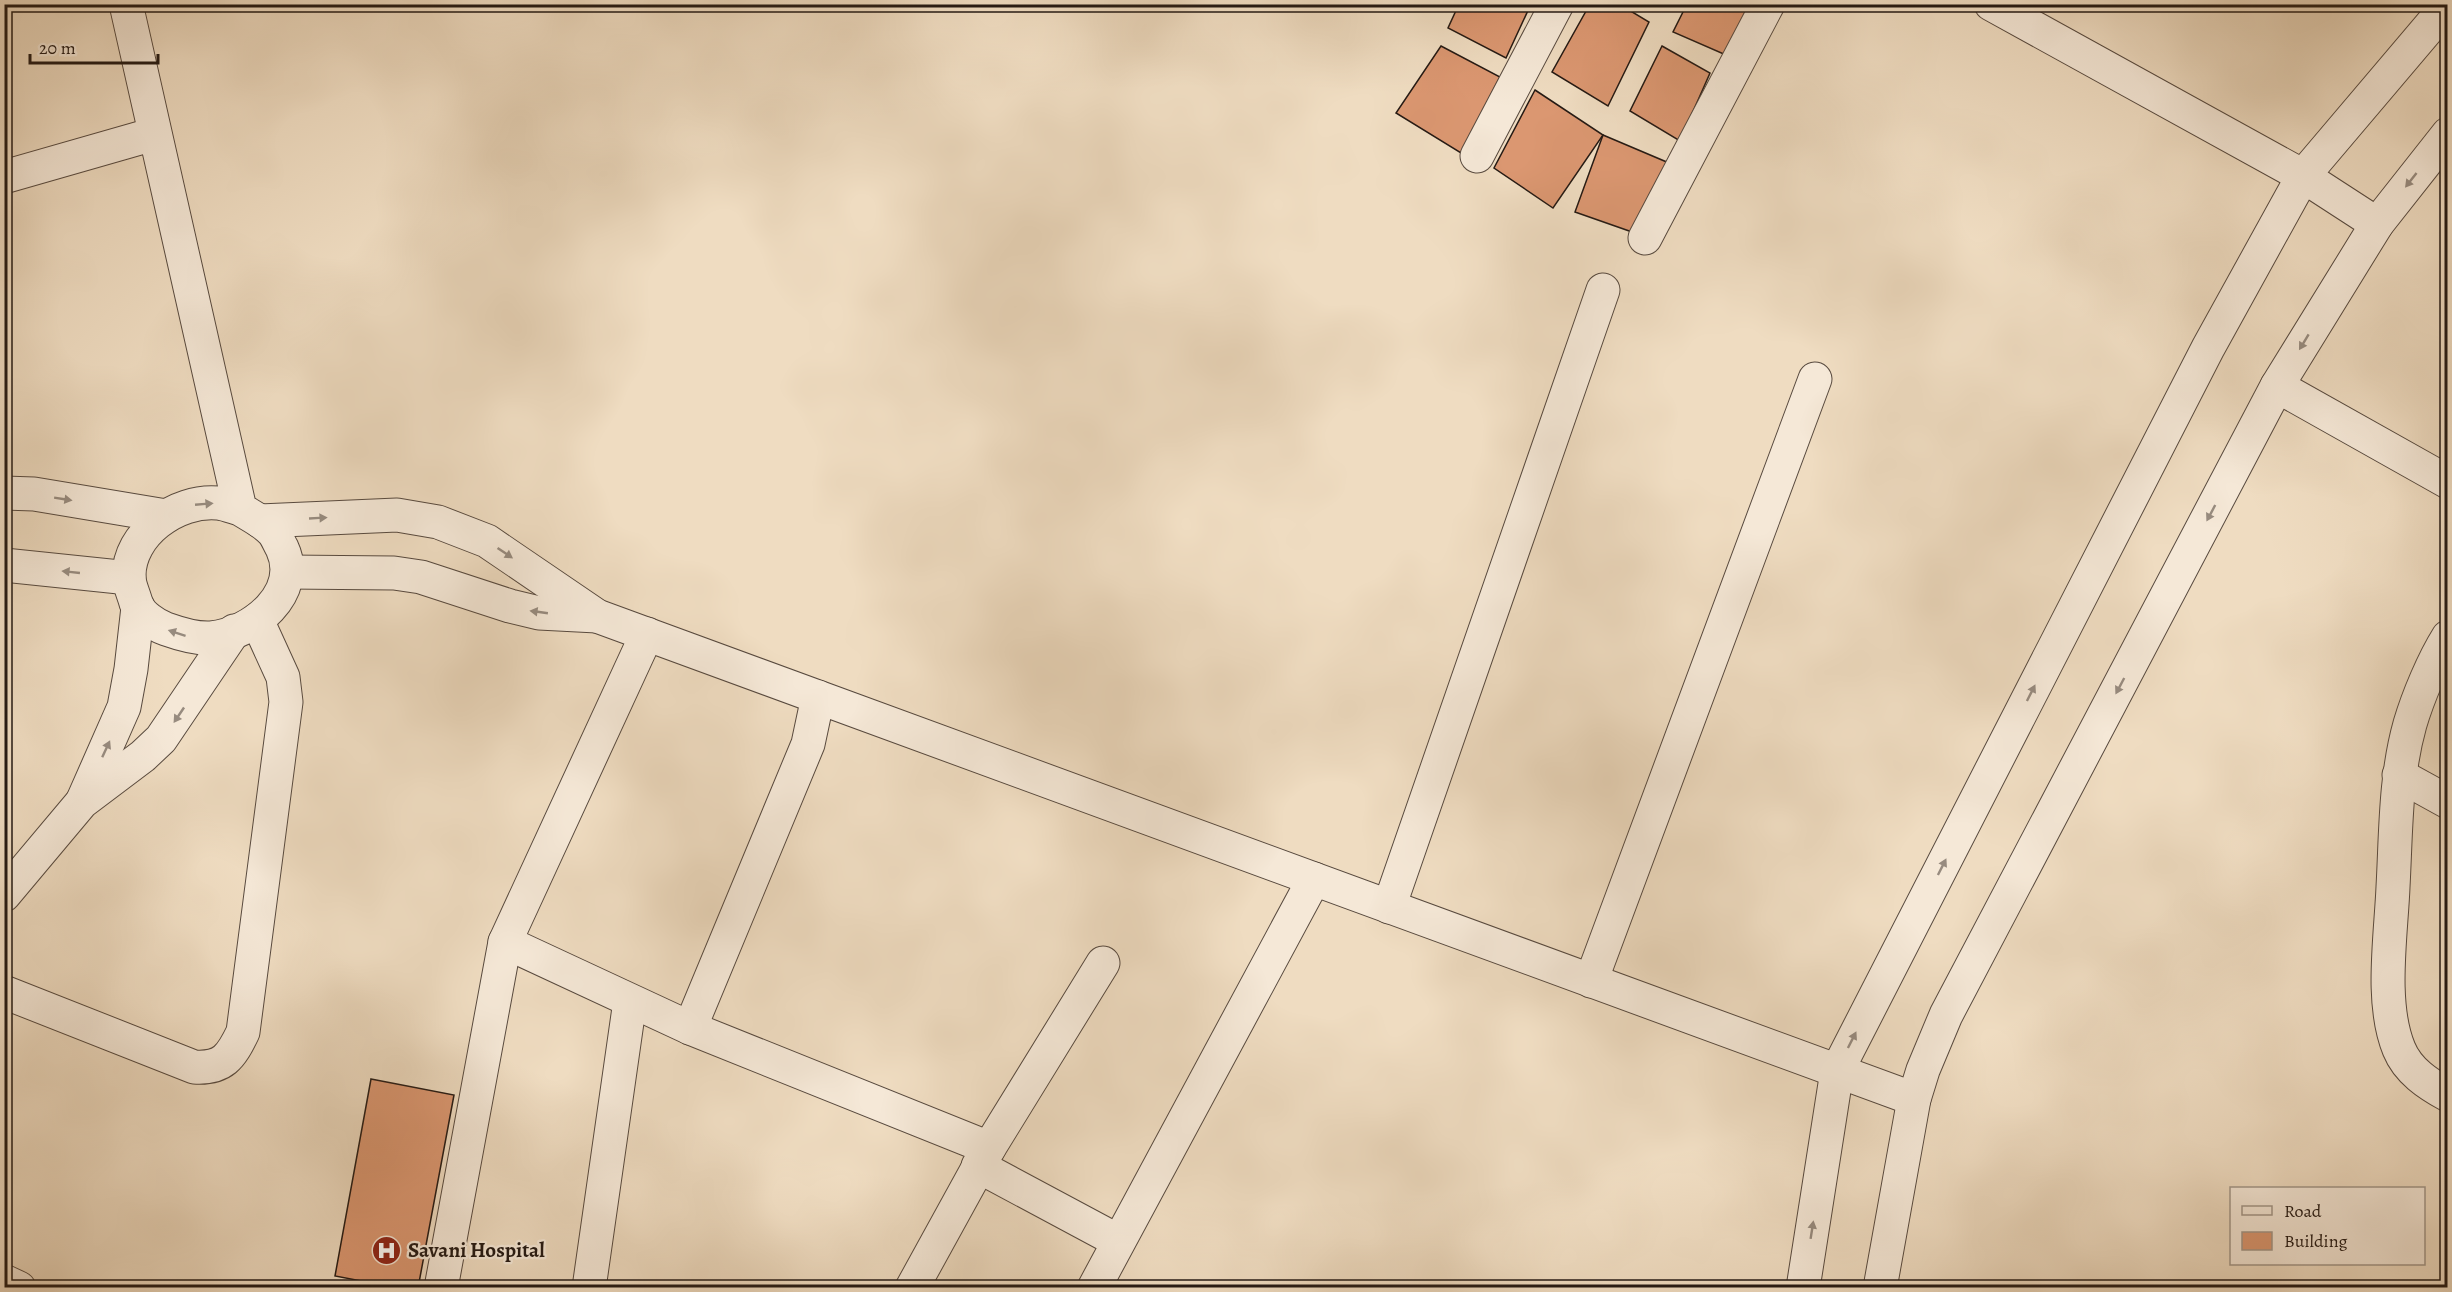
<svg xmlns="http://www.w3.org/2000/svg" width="2452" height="1292" viewBox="0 0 2452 1292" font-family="Alegreya,serif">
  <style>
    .building { fill: #db9771; stroke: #251a14; stroke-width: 1.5 }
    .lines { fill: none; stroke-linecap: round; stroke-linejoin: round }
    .minor-casing { stroke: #584a3f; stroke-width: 35 }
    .minor { stroke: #f5e8d7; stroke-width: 33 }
    .oneway { fill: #978b7f }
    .labels { text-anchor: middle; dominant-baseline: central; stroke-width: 4.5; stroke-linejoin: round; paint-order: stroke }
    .poi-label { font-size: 21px; font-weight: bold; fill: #251a14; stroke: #f5e8d7; text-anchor: start }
  </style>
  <rect width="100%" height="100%" fill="#efdcc1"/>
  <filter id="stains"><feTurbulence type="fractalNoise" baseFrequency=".00333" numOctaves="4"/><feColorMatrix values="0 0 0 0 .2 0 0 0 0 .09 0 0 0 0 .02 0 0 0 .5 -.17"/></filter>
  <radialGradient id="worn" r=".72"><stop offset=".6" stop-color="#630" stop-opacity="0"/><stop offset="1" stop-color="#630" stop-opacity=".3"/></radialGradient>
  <g class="building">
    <path d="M1459,4H1531L1506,58L1448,28Z"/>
    <path d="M1590,4H1619L1649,22L1608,106L1552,72Z"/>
    <path d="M1687,4H1750L1726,55L1673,32Z"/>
    <path d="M1441,46L1500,77L1461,153L1396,113Z"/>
    <path d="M1662,46L1710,73L1680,141L1630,111Z"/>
    <path d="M1535,90L1603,135L1553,208L1494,168Z"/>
    <path d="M1603,135L1669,163L1635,233L1575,212Z"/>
    <path d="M371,1079L454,1095L418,1288H398L335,1276Z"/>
  </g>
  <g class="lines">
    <defs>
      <g id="minor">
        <path d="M126,4L240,509C251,516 264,522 273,532C277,537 279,543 282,548C303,593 252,634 211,638C196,639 180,634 166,629C155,625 140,615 136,603C134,595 129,585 129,577C128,534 177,499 218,503C225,504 233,507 240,509"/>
        <path d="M1991,4L2303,176L2377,224"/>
        <path d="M1477,156L1557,4"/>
        <path d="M4,177L154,134"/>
        <path d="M1645,238L1768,4"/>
        <path d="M2277,386L2448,482"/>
        <path d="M4,493L34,494L166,516"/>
        <path d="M260,521L397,515L438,522L487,541L597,616L1914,1099"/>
        <path d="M4,565L129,578"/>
        <path d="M288,572L394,573L421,577L510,606L539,613L597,616"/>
        <path d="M2448,637C2433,661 2418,697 2410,724C2395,777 2396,832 2393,887C2391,936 2380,1003 2399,1049C2408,1071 2428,1084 2448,1095"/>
        <path d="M2399,775L2448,802"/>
        <path d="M83,800L124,707L131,669L138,607"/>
        <path d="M4,895L82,802L143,756L161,739L234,631"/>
        <path d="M1389,907L1603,290"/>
        <path d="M505,942L690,1028L989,1148"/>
        <path d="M1591,981L1815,379"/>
        <path d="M4,992L194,1067C223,1069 231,1057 243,1032L286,702L283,677L257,620"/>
        <path d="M690,1028L808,744L818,697"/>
        <path d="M978,1166L1118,1241"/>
        <path d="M4,1281L19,1288"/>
        <path d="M441,1288L505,942L647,634"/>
        <path d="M589,1288L630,1001"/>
        <path d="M912,1288L989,1148L1103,963"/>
        <path d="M1094,1288L1314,879"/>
        <path d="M1803,1288L1837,1071L2208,348L2303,176L2448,5"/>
        <path d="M1880,1288L1914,1099L1923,1070L1946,1015L2277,386L2377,224L2448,134"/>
      </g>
    </defs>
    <use href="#minor" class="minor-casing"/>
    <use href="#minor" class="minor"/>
  </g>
  <defs><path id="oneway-solid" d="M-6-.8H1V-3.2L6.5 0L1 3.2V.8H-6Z" transform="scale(1.5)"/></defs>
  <g class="oneway">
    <use href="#oneway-solid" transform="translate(2411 180) rotate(128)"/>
    <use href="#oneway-solid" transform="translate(2304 342) rotate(121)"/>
    <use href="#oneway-solid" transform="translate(63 499) rotate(9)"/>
    <use href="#oneway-solid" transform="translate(204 504) rotate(-5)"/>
    <use href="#oneway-solid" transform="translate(2211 513) rotate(118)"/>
    <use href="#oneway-solid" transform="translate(318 518) rotate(-3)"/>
    <use href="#oneway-solid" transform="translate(505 553) rotate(34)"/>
    <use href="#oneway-solid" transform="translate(71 572) rotate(-174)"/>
    <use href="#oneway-solid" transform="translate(539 612) rotate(-172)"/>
    <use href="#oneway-solid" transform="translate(177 633) rotate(-162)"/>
    <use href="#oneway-solid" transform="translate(2120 686) rotate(118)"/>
    <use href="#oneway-solid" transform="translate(2031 693) rotate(-63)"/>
    <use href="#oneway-solid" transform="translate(179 715) rotate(124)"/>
    <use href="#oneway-solid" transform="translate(106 749) rotate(-65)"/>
    <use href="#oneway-solid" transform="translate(1942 867) rotate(-63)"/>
    <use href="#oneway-solid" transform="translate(1852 1040) rotate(-63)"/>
    <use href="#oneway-solid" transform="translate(1812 1230) rotate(-81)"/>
  </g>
  <defs>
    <symbol id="hospital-disc" viewBox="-11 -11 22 22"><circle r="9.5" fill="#8f2418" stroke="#f5e8d7"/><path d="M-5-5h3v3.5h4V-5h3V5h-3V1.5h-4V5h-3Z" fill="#fff"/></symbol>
  </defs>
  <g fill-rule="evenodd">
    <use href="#hospital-disc" x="370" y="1234" width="33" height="33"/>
  </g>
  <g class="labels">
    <g class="poi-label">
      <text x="408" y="1250">Savani Hospital</text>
    </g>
  </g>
  <rect width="2452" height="1292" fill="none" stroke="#efdcc1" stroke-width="24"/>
  <rect x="6" y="6" width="2440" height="1280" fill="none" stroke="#251a14" stroke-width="3"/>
  <rect x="12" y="12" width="2428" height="1268" fill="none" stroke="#251a14" stroke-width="1.5"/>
  <rect x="2230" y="1187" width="195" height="78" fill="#f5e8d7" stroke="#a29689" stroke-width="1.5"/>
  <rect x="2242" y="1206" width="30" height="9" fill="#f5e8d7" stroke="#a29689" stroke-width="1.5"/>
  <text x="2284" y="1217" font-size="18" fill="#251a14">Road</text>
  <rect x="2242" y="1232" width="30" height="18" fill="#db9771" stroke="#a29689" stroke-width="1.5"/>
  <text x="2284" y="1247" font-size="18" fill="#251a14">Building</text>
  <path d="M30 54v9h128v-9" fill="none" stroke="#251a14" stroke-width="3"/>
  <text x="39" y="54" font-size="18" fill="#251a14" stroke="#f5e8d7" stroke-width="4.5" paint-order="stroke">20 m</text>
  <rect width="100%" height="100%" filter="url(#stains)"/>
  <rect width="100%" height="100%" fill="url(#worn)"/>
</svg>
